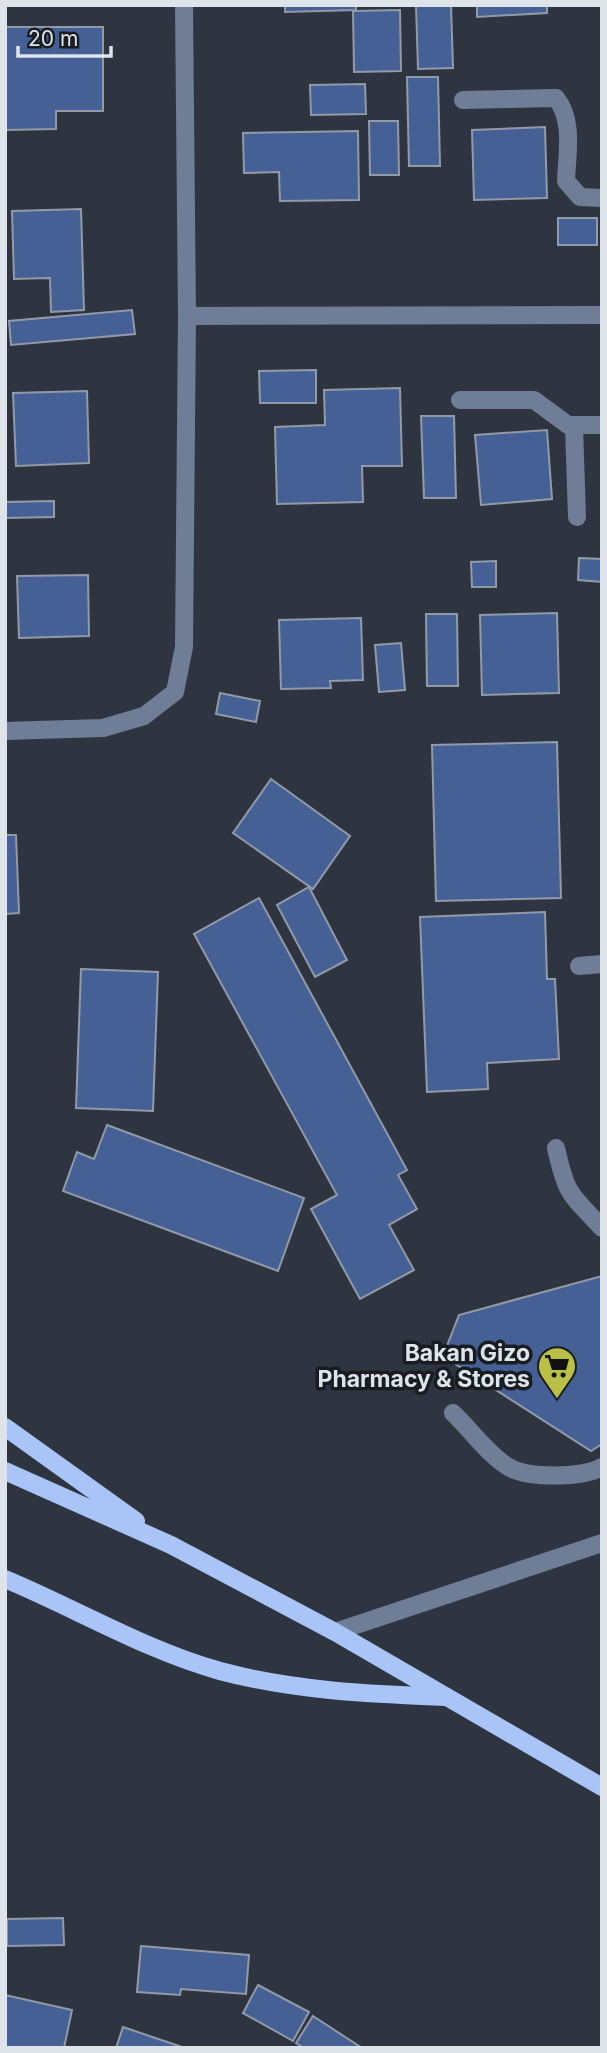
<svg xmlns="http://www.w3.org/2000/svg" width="607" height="2053" viewBox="0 0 607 2053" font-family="Inter,sans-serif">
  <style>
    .building { fill: #446095; stroke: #929aa8; stroke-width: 2 }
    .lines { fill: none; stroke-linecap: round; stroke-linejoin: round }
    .minor { stroke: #707d96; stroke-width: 18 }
    .major { stroke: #a9c5f8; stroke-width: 18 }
    .labels { text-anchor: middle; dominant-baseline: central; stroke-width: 7; stroke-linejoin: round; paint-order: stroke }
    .poi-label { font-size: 23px; font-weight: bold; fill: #dfe4eb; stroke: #191c21; text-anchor: end }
  </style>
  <rect width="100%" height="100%" fill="#2e3540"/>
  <g class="building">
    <path d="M285,5H356V10L285,12Z"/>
    <path d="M416,5H451L453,68L418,69Z"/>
    <path d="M477,5H547V13L477,17Z"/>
    <path d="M400,10L401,71L354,72L353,11Z"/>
    <path d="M5,27H103V111H56V129L5,130Z"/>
    <path d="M407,77H438L440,166H409Z"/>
    <path d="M365,84L366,114L311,115L310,85Z"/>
    <path d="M369,121H398L399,175H370Z"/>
    <path d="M545,127L547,198L474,200L472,130Z"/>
    <path d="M358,131L359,200L280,201L279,172L244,173L243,133Z"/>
    <path d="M81,209L84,310L51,312L50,278L14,279L12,211Z"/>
    <rect x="558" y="218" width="39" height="27"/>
    <path d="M132,310L135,334L11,345L9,321Z"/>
    <path d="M316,370V403H260L259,371Z"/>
    <path d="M400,388L402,466H362L363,502L277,504L275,427L325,425L324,390Z"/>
    <path d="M87,391L89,463L16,466L13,393Z"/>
    <path d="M421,416H454L456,498H424Z"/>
    <path d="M547,430L552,499L481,505L475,435Z"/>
    <path d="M54,501V517L5,518V502Z"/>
    <path d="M579,558L602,559V582L578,580Z"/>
    <path d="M496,561V587H472L471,562Z"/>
    <path d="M88,575L89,636L19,638L17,576Z"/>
    <path d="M557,613L559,693L482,695L480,615Z"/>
    <path d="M426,614H457L458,686H427Z"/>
    <path d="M361,618L363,680L330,681L331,688L281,689L279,620Z"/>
    <path d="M401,643L405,690L379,692L375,645Z"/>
    <path d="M220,693L260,701L256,722L216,714Z"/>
    <path d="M557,742L561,898L436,901L432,745Z"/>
    <path d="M271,779L350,836L313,889L233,833Z"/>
    <path d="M5,835H16L19,913L5,914Z"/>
    <path d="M309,887L347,960L315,977L277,905Z"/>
    <path d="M259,898L407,1170L398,1175L417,1209L389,1225L414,1270L360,1299L311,1209L337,1195L194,934Z"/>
    <path d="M545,912L547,979H555L559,1059L487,1063L488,1089L427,1092L420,917Z"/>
    <path d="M81,969L158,972L153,1111L76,1108Z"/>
    <path d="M107,1125L304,1198L278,1271L63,1191L77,1152L94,1159Z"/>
    <path d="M602,1276V1444L591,1451L443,1356L459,1315Z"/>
    <path d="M63,1918L64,1945L7,1946V1919Z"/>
    <path d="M141,1946L249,1955L246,1994L181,1989L180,1995L137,1992Z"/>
    <path d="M258,1985L309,2012L293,2041L243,2013Z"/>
    <path d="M5,1995L72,2010L64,2048H5Z"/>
    <path d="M313,2016L362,2048H304L296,2043Z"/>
    <path d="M123,2027L185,2048H116Z"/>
  </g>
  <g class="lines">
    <g class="minor">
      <path d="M463,100L556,98C574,120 567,154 566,181L580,197L602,198"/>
      <path d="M187,316L602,315"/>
      <path d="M460,400H534L568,425H602"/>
      <path d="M574,426L577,517"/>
      <path d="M5,731L103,728L144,716L175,692L184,647L187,316L184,5"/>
      <path d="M579,966L602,964"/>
      <path d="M556,1148C567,1197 570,1193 602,1228"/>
      <path d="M453,1413C470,1429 487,1453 507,1466C526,1479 582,1478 602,1467"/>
      <path d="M335,1632L602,1543"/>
    </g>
    <g class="major">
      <path d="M5,1427L136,1521"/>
      <path d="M5,1471L171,1545L335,1632L602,1787"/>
      <path d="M5,1579C77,1609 145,1650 220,1671C295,1691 369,1694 446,1697"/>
    </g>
  </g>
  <defs>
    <symbol id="supermarket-pin" viewBox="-11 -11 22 30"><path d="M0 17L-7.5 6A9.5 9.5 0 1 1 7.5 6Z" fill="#bac046" stroke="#191c21"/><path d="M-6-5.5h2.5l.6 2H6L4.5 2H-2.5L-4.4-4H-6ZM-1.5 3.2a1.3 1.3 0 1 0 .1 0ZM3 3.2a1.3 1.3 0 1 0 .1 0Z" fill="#111"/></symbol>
  </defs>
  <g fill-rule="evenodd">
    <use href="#supermarket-pin" x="535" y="1344" width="44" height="60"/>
  </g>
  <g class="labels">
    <g class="poi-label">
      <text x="530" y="1353">Bakan Gizo<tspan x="530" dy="26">Pharmacy &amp; Stores</tspan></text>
    </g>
  </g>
  <rect width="607" height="2053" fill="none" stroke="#dfe4eb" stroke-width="14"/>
  <path d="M18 46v10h93v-10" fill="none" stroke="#dfe4eb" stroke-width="3.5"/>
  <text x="28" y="46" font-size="21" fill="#dfe4eb" stroke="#191c21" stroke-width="5" paint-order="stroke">20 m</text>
</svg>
